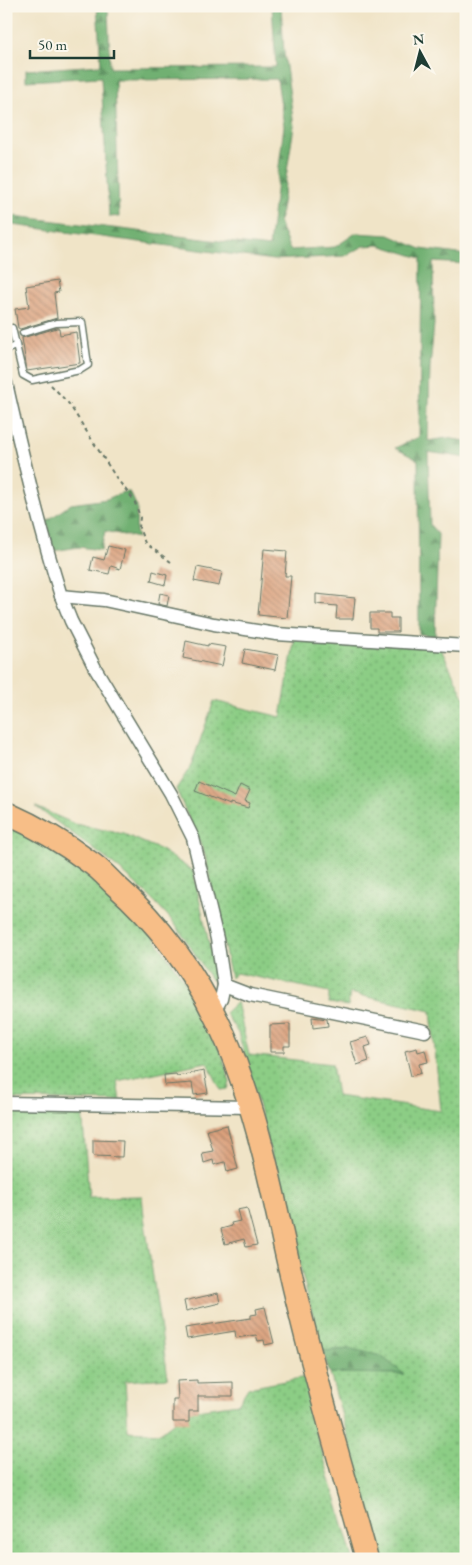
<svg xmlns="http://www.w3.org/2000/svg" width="472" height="1565" viewBox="0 0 472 1565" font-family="'EB Garamond',serif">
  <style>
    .grass { fill: url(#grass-dots); stroke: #56855c }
    .forest { fill: url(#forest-firs); stroke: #487653 }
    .building { fill: url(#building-back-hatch) }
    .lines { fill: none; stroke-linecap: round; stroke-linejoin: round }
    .lane-casing { stroke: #687767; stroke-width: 9 }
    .street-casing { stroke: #687767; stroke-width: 15 }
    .highway-casing { stroke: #687767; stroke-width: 25 }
    .path { stroke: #687767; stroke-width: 2; stroke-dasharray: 4 4; stroke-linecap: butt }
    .lane { stroke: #fff; stroke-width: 6 }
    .street { stroke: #fff; stroke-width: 12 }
    .highway { stroke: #f7be87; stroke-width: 22 }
  </style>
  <defs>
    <pattern id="grass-dots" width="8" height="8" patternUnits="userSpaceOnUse" patternTransform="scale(1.25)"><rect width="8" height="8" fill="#8ccd85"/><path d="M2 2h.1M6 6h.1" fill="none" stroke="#72a86e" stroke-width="1.8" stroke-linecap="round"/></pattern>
    <pattern id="forest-firs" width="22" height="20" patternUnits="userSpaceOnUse" patternTransform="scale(1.25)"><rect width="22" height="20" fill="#71b072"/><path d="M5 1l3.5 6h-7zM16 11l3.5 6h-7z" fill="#5c905e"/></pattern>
    <pattern id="building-back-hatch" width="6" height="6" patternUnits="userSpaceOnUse" patternTransform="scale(1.25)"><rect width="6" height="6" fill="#dba17d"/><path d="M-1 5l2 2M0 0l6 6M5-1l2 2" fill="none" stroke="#b18467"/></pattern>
  </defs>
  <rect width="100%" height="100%" fill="#fbf7ec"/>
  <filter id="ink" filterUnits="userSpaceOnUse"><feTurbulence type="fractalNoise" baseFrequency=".02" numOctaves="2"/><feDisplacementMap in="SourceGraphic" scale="10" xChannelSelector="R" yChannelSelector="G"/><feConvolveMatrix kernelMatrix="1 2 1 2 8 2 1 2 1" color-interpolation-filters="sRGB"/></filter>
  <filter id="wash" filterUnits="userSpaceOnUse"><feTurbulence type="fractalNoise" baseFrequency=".0096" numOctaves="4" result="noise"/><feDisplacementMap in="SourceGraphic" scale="20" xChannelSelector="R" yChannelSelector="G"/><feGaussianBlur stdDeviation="1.12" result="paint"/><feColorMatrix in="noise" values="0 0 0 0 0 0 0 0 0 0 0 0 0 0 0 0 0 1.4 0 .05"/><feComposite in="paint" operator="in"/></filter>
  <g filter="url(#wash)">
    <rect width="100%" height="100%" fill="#f0e4c7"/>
    <g class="grass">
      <path d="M295,637L440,647L466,701V1559H382L330,1373L403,1374L352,1349L322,1351L250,1073L238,1033L225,1013L237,1002L249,1055L332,1064L337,1096L441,1111L431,1011L350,993L348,1006L329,1003V992L236,973L231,978L205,855L176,789L191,766L214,701L281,717Z"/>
      <path d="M36,807L75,824L124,834L161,850L193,871L216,975L212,981C199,962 188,941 174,923C136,877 84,842 36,807Z"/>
      <path d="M6,824L28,835L68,861L106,889L153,936L199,1002L223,1058L230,1082L228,1089L221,1090L207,1062L117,1081L120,1101L6,1099Z"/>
      <path d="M6,1109L82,1110L89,1197L142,1196L144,1216L168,1378L125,1381L128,1431L160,1433L189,1411L238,1404L248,1388L306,1377L314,1413L312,1417L353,1559H6Z"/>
    </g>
    <g class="forest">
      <path d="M97,6H108L110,68L276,67L272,6H281L284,52L294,126L279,223L290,250L335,247L356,233L389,235L421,249L466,255V264L433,262L434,324L430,368L428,441L446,438L466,441V458L428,452L430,525L438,534L435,636L419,634L418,460L395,448L419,437L421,258L379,245L364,246L345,256L273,260L6,224V215L269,247L284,126L277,79L115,80L119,217L109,216L101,77L26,81V70L101,65Z"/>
      <path d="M123,492H130L137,507L136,531L138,538L105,531L101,550L79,547L53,551L47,521L71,504L107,499Z"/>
      <path d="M352,1349L381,1356L404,1374L330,1373L322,1351Z"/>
    </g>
    <g id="blocks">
      <g class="building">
        <path d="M57,281L59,292L54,293L57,318L20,329L18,328L15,309L29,307L26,286Z"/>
        <path d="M57,328H59L60,335L76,332L80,363L27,371L22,338Z"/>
        <path d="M108,546L125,550L120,569L111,566L109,574L90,570L93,557L104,560Z"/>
        <path d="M264,549L287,551L285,576H291L287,618L258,615Z"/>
        <path d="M197,567L222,572L219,586L194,581Z"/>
        <path d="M153,571L167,575L165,585L151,581Z"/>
        <path d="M160,593L169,595L167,606L158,604Z"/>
        <path d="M316,594L355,598L353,619H336L337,606L316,604Z"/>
        <path d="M370,613H390V618H398V632H377V628H370Z"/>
        <path d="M186,641L208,646V644L226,647L222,666L183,658Z"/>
        <path d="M245,649L278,655L275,670L242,663Z"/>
        <path d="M199,781L235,797L240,785L250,790L245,801L250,803L248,808L230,803V805L195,791Z"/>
        <path d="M312,1017L327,1019L328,1026L313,1028Z"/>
        <path d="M290,1024V1046H284V1052H270V1025Z"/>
        <path d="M368,1037L371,1045L365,1047L369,1061L357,1065L350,1042Z"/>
        <path d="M417,1048L418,1052L425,1050L428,1062L419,1064L421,1073L411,1076L405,1051Z"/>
        <path d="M204,1071L208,1093L194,1095L192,1083L165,1085L164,1075L176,1074L177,1076Z"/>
        <path d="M227,1125L238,1169L227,1172L225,1162L214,1165L213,1160L204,1163L202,1153L213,1151L207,1130Z"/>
        <path d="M93,1140L123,1141L122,1157L93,1156Z"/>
        <path d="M247,1208L257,1245L246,1247L244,1239L225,1244L221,1229L232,1226L231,1223L240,1221L237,1210Z"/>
        <path d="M218,1293L220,1303L186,1311L184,1301Z"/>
        <path d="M265,1307L274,1343L265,1345L264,1340L258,1341L256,1335L236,1338L235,1331L187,1339L185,1328L251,1318V1315L257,1314L256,1309Z"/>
        <path d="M197,1380V1383L233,1382V1396H198V1411H189V1422H173V1399H178L177,1381Z"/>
      </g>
    </g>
  </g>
  <g filter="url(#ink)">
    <use href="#blocks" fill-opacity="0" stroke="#687767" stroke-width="1"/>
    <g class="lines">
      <defs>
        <g id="lane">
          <path d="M12,328L23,375L32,380L80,370L88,365L82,322L56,323L23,333"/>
          <path d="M6,350L15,346"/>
        </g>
        <g id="street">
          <path d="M6,383C22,455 39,526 61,596L104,600L214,624L276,634L466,646"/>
          <path d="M61,596L71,621L95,668L171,794L193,838L217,939L224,985L221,999L214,1012"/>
          <path d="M224,985L250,995L425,1031"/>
          <path d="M6,1103L250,1107"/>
        </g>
        <path id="highway" d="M6,813C35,826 63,842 88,861C98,867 106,876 114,884C176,938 216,1004 242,1081C268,1155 280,1233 299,1308C319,1392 344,1475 367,1559"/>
      </defs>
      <use href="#lane" class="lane-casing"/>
      <use href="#street" class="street-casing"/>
      <use href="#highway" class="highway-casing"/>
      <path class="path" d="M51,385L69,404L117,479L134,500L140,517L139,528L145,543L171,562"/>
      <use href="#lane" class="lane"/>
      <use href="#street" class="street"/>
      <use href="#highway" class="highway"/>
    </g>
  </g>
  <rect width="472" height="1565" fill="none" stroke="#fbf7ec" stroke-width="25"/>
  <g transform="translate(420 52) rotate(353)" stroke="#fbf7ec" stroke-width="4" paint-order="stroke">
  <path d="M0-4L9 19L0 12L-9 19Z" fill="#1f3d34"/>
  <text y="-8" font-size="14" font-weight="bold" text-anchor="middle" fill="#1f3d34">N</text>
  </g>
  <path d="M30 50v8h84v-8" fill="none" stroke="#1f3d34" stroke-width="2.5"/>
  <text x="38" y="50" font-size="15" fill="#1f3d34" stroke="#fbf7ec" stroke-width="4" paint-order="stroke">50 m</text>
</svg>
